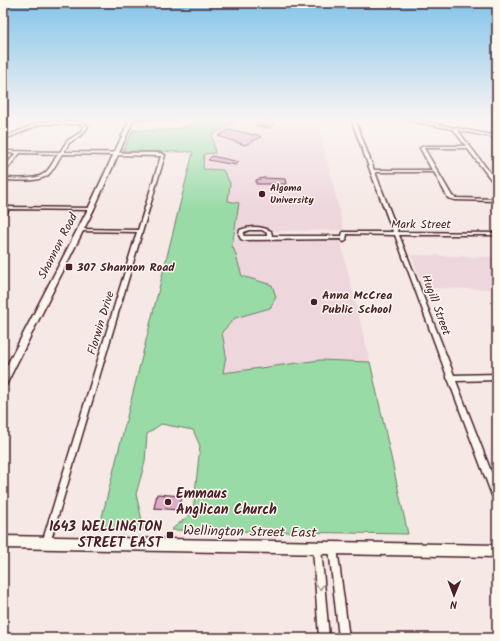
<svg xmlns="http://www.w3.org/2000/svg" width="500" height="641" viewBox="0 0 500 641" font-family="Kalam,sans-serif">
  <style>
    .built { fill: #eed6dd }
    .green { fill: #98dba6; stroke: #717d68 }
    .building { fill: #deacc9; stroke: #4a1f2b }
    .lines { fill: none; stroke-linecap: round; stroke-linejoin: round }
    .street-casing { stroke: #4a1f2b; stroke-width: 3 }
    .secondary-casing { stroke: #4a1f2b; stroke-width: 3 }
    .street { fill: #fbf7ec; fill-rule: evenodd }
    .secondary { fill: #fbf7ec; fill-rule: evenodd }
    .oneway { stroke: #ab9695 }
    .poi-dot { fill: #4a1f2b; stroke: #fbf7ec; stroke-width: 1.5 }
    .labels { text-anchor: middle; dominant-baseline: central; stroke-width: 3; stroke-linejoin: round; paint-order: stroke }
    .far-poi-label { font-size: 10px; font-weight: bold; fill: #4a1f2b; stroke: #fbf7ec; text-anchor: start }
    .street-label { font-size: 12px; fill: #4a1f2b; stroke: #fbf7ec }
    .poi-label { font-size: 12px; font-weight: bold; fill: #4a1f2b; stroke: #fbf7ec; text-anchor: start }
    .near-poi-label { font-size: 14px; font-weight: bold; fill: #4a1f2b; stroke: #fbf7ec; text-anchor: start }
    .near-street-label { font-size: 14px; fill: #4a1f2b; stroke: #fbf7ec }
  </style>
  <rect width="100%" height="100%" fill="#f5e8e5"/>
  <filter id="ink" filterUnits="userSpaceOnUse"><feTurbulence type="fractalNoise" baseFrequency=".025" numOctaves="2"/><feDisplacementMap in="SourceGraphic" scale="8" xChannelSelector="R" yChannelSelector="G"/><feConvolveMatrix kernelMatrix="1 2 1 2 8 2 1 2 1" color-interpolation-filters="sRGB"/></filter>
  <g filter="url(#ink)">
    <g class="built">
      <path d="M205,119H317L344,230L181,233Z"/>
      <path d="M234,238L340,240L370,362L320,360L223,374L226,355L222,332L235,318L270,308L272,285L242,276L234,249L232,248Z"/>
      <path d="M411,255L497,257V289L424,288Z"/>
    </g>
    <path class="green" d="M198,119H234V123L212,135L215,153L204,154L203,169L223,170L230,183L228,201L239,203L232,247L234,249L242,276L272,285L276,297L270,308L235,318L222,332L226,355L223,373L320,360L370,362L408,534L171,530L193,512L200,446L193,430L161,424L147,434L145,462L136,494L144,529H99L193,152L123,151L133,130C150,130 185,133 198,119Z"/>
    <g class="building">
      <path d="M258,119H268L273,121L275,124L269,128L256,125Z"/>
      <path d="M229,130L236,132L239,131L253,135L256,134L261,137L245,145L218,136Z"/>
      <path d="M212,156L239,162L236,165L208,160Z"/>
      <path d="M263,178L285,179L286,184H256V180Z"/>
      <path d="M157,494L182,496L179,510L154,508Z"/>
    </g>
    <g class="lines">
      <defs>
        <g id="street">
          <path d="M135,119H173L171,120Z"/>
          <path d="M351,119H355L374,170H432L420,148L424,146H466L453,129L455,128H456L497,182V186H496L467,148H424L452,196L456,198L497,199V201L455,200L448,198L434,172H375L398,232L497,233V235H399L454,375L497,374V380L456,381L497,487V502L494,501L493,498L449,381L447,378V376L395,235L347,234L346,240L344,242L342,241V239L243,240L241,239L239,235L240,230C250,226 261,226 271,231L272,236H342L343,232H393ZM256,230H262L267,233V236H244L243,235L244,232L249,230Z"/>
          <path d="M39,122H81L87,125L88,126L83,134L69,143L64,152L160,153L165,155L50,543L49,546L46,547L43,546L42,543L137,232L79,231L77,230L79,229L138,230L161,156L62,154C58,160 53,171 48,175C37,183 16,180 3,180V178C14,178 38,181 46,172C51,167 54,160 58,154L20,153L4,173H3V169L16,153H3V151L60,152L67,141L81,132L84,126L80,124H40L3,140V138Z"/>
          <path d="M3,207L91,208L93,209L91,210L9,209L5,216H3V212L5,209H3Z"/>
          <path d="M317,544L320,545L321,548L329,638H319L313,548L314,545Z"/>
          <path d="M333,544L336,545L337,548L349,638H339L329,548L330,545Z"/>
        </g>
        <g id="secondary">
          <path d="M130,119H134L94,209L6,385L3,386V373L88,209Z"/>
          <path d="M401,119H411L497,136V138Z"/>
          <path d="M3,536L497,545V557L3,548Z"/>
        </g>
      </defs>
      <use href="#street" class="street-casing"/>
      <use href="#secondary" class="secondary-casing"/>
      <use href="#street" class="street"/>
      <use href="#secondary" class="secondary"/>
    </g>
    <defs><path id="oneway-chevron" d="M-2-3.5L2.5 0L-2 3.5" fill="none" stroke-width="1.6" stroke-linecap="round" stroke-linejoin="round"/></defs>
    <use class="oneway" href="#oneway-chevron" transform="translate(320 587) rotate(85)"/>
  </g>
  <linearGradient id="sky" x2="0" y2="1"><stop stop-color="#84c4e9"/><stop offset="0.57" stop-color="#faf5f3"/><stop offset="1" stop-color="#faf5f3" stop-opacity="0"/></linearGradient>
  <rect width="500" height="209" fill="url(#sky)"/>
  <g class="poi-dot">
    <circle cx="262" cy="194" r="4"/>
    <rect x="65" y="263" width="8" height="8" rx="2"/>
    <circle cx="314" cy="302" r="4"/>
    <circle cx="168" cy="502" r="4"/>
    <rect x="166" y="531" width="8" height="8" rx="2"/>
  </g>
  <g class="labels">
    <g class="far-poi-label">
      <text x="270" y="188">Algoma<tspan x="270" dy="12">University</tspan></text>
    </g>
    <g class="street-label">
      <text x="421" y="224">Mark Street</text>
      <text transform="translate(58 246) rotate(-63)">Shannon Road</text>
      <text transform="translate(436 305) rotate(70)">Hugill Street</text>
      <text transform="translate(101 323) rotate(-73)">Florwin Drive</text>
    </g>
    <g class="poi-label">
      <text x="77" y="267">307 Shannon Road</text>
      <text x="322" y="295">Anna McCrea<tspan x="322" dy="14">Public School</tspan></text>
    </g>
    <g class="near-poi-label">
      <text x="176" y="494">Emmaus<tspan x="176" dy="16">Anglican Church</tspan></text>
      <text x="162" y="527" text-anchor="end">1643 WELLINGTON<tspan x="162" dy="16">STREET EAST</tspan></text>
    </g>
    <g class="near-street-label">
      <text transform="translate(250 532) rotate(1)">Wellington Street East</text>
    </g>
  </g>
  <rect width="500" height="641" fill="none" stroke="#fbf7ec" stroke-width="16"/>
  <rect x="8" y="8" width="484" height="625" fill="none" stroke="#4a1f2b" stroke-width="1.5" filter="url(#ink)"/>
  <g transform="translate(454 595) rotate(181)" stroke="#fbf7ec" stroke-width="3" paint-order="stroke">
  <path d="M0-3L7 15L0 10L-7 15Z" fill="#4a1f2b"/>
  <text y="-6" font-size="11" font-weight="bold" text-anchor="middle" fill="#4a1f2b">N</text>
  </g>
</svg>
